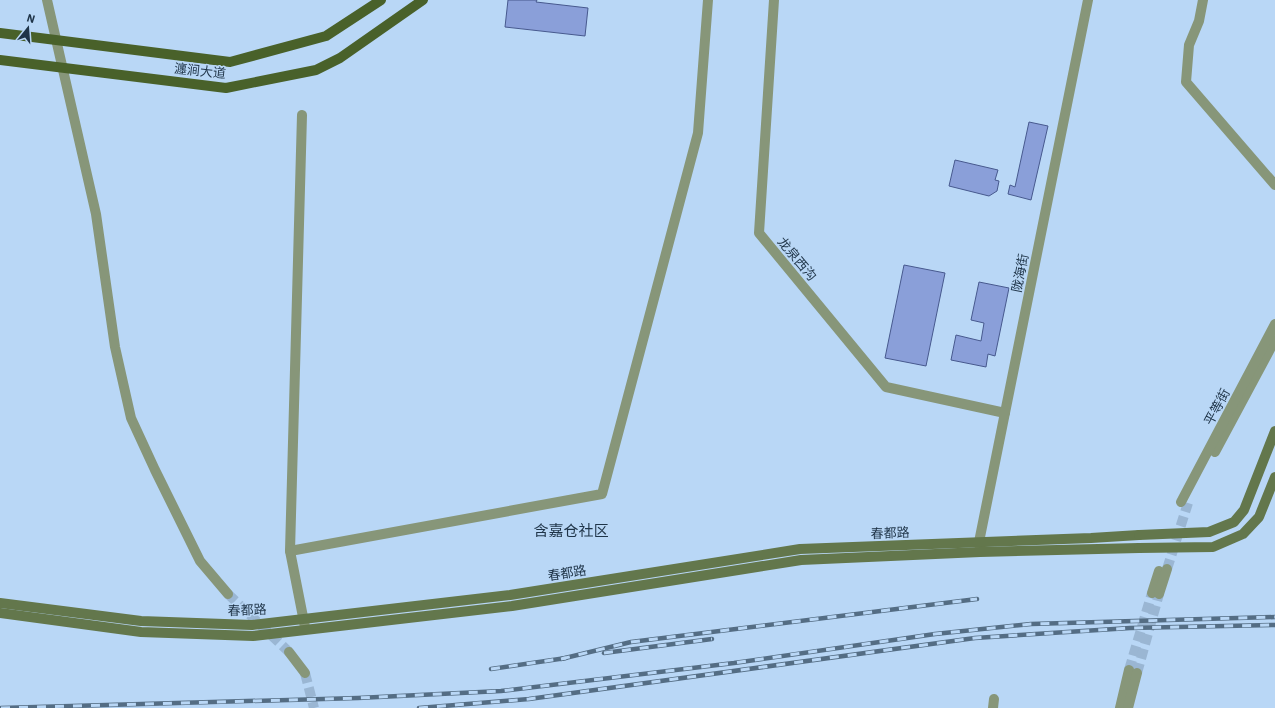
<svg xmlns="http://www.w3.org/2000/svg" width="1275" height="708" viewBox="0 0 1275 708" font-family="'IBM Plex Sans','Noto Sans SC',sans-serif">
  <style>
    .building { fill: #8a9fd9; stroke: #47598e }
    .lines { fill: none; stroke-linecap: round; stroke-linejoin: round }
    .minor-tunnel { stroke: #9ab6d3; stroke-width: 10; stroke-dasharray: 10 5; stroke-linecap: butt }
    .tertiary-tunnel { stroke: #9ab6d3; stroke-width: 10; stroke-dasharray: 10 5; stroke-linecap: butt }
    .minor { stroke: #879679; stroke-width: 10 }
    .tertiary { stroke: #879679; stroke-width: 10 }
    .secondary { stroke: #63774c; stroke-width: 10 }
    .primary { stroke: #49612a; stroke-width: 10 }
    .rail-casing { stroke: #546d84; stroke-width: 4.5 }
    .rail { stroke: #b9d7f6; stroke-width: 3; stroke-dasharray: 9; stroke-linecap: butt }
    .secondary-bridge { stroke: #63774c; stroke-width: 10 }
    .labels { text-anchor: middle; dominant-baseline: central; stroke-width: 3; stroke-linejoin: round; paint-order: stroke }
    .street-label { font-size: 13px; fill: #1f3448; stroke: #b9d7f6 }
    .quarter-label { font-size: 15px; fill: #1f3448; stroke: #b9d7f6 }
  </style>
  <rect width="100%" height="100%" fill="#b9d7f6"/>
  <g class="building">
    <path d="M508,0H537L536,2L588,8L585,36L505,27Z"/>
    <path d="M1029,122L1048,126L1031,200L1008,194L1010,185L1015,187Z"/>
    <path d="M955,160L998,170L995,180L999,181L997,191L989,196L949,186Z"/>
    <path d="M904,265L945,273L926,366L885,358Z"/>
    <path d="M979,282L1009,288L995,356L988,354L986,367L951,360L956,335L981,341L984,323L971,320Z"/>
  </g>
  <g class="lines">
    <g class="minor-tunnel">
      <path d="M228,594L289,652"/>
      <path d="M305,673L314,708"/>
    </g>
    <g class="tertiary-tunnel">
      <path d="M1167,569L1188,503"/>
      <path d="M1129,670L1152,593"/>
      <path d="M1137,673L1159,594"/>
    </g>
    <g class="minor">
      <path d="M47,0L96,214L115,347L131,418L155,470L200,561L228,594"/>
      <path d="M774,0L759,233L886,387L1005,413"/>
      <path d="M1203,0L1199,21L1189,45L1186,82L1275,185"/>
      <path d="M302,115L290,551L305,627"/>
      <path d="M980,549L979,542L1088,0"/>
      <path d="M290,551L602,494L698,133L708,0"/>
      <path d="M289,652L305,673"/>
      <path d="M993,708L994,699"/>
    </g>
    <g class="tertiary">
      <path d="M1215,452L1275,340"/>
      <path d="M1181,502L1275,324"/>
      <path d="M1152,593L1159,571"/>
      <path d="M1159,594L1167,569"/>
      <path d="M1120,708L1129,670"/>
      <path d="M1128,708L1137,673"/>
    </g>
    <g class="secondary">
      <path d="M0,603L141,621L252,625L510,595L800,549L1091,538L1139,535"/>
      <path d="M0,613L141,632L253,636L512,606L801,560L980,552L1139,548"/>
    </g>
    <g class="primary">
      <path d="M0,33L230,62L326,36L381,0"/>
      <path d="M0,60L226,88L316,70L340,58L423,0"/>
    </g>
    <defs>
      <g id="rail">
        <path d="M604,653L712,639"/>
        <path d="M561,659L631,642L977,599"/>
        <path d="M491,669L566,658"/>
        <path d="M1,708L358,698L501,691L734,663L935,634L1031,624L1275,617"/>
        <path d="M419,708L529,699L975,638L1130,628L1275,625"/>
      </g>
    </defs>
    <use href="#rail" class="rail-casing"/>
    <use href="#rail" class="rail"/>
    <g class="secondary-bridge">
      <path d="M1139,535L1209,532L1234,522L1244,510L1275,431"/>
      <path d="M1139,548L1213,547L1243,534L1259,517L1275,477"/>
    </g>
  </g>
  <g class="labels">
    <g class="street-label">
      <text transform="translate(200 71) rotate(6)">瀍涧大道</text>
      <text transform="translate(797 259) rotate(50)">龙泉西沟</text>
      <text transform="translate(1020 273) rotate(-79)">陇海街</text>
      <text transform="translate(1217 407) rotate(-62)">平等街</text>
      <text transform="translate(890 533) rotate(-2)">春都路</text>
      <text transform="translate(567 573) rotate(-9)">春都路</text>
      <text transform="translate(247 610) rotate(-2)">春都路</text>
    </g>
    <g class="quarter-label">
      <text x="571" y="530">含嘉仓社区</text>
    </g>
  </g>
  <g transform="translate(28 28) rotate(17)" stroke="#b9d7f6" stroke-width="3" paint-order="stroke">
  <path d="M0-3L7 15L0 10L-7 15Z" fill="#1f3448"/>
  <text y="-6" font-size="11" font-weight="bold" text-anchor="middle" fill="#1f3448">N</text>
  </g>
</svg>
